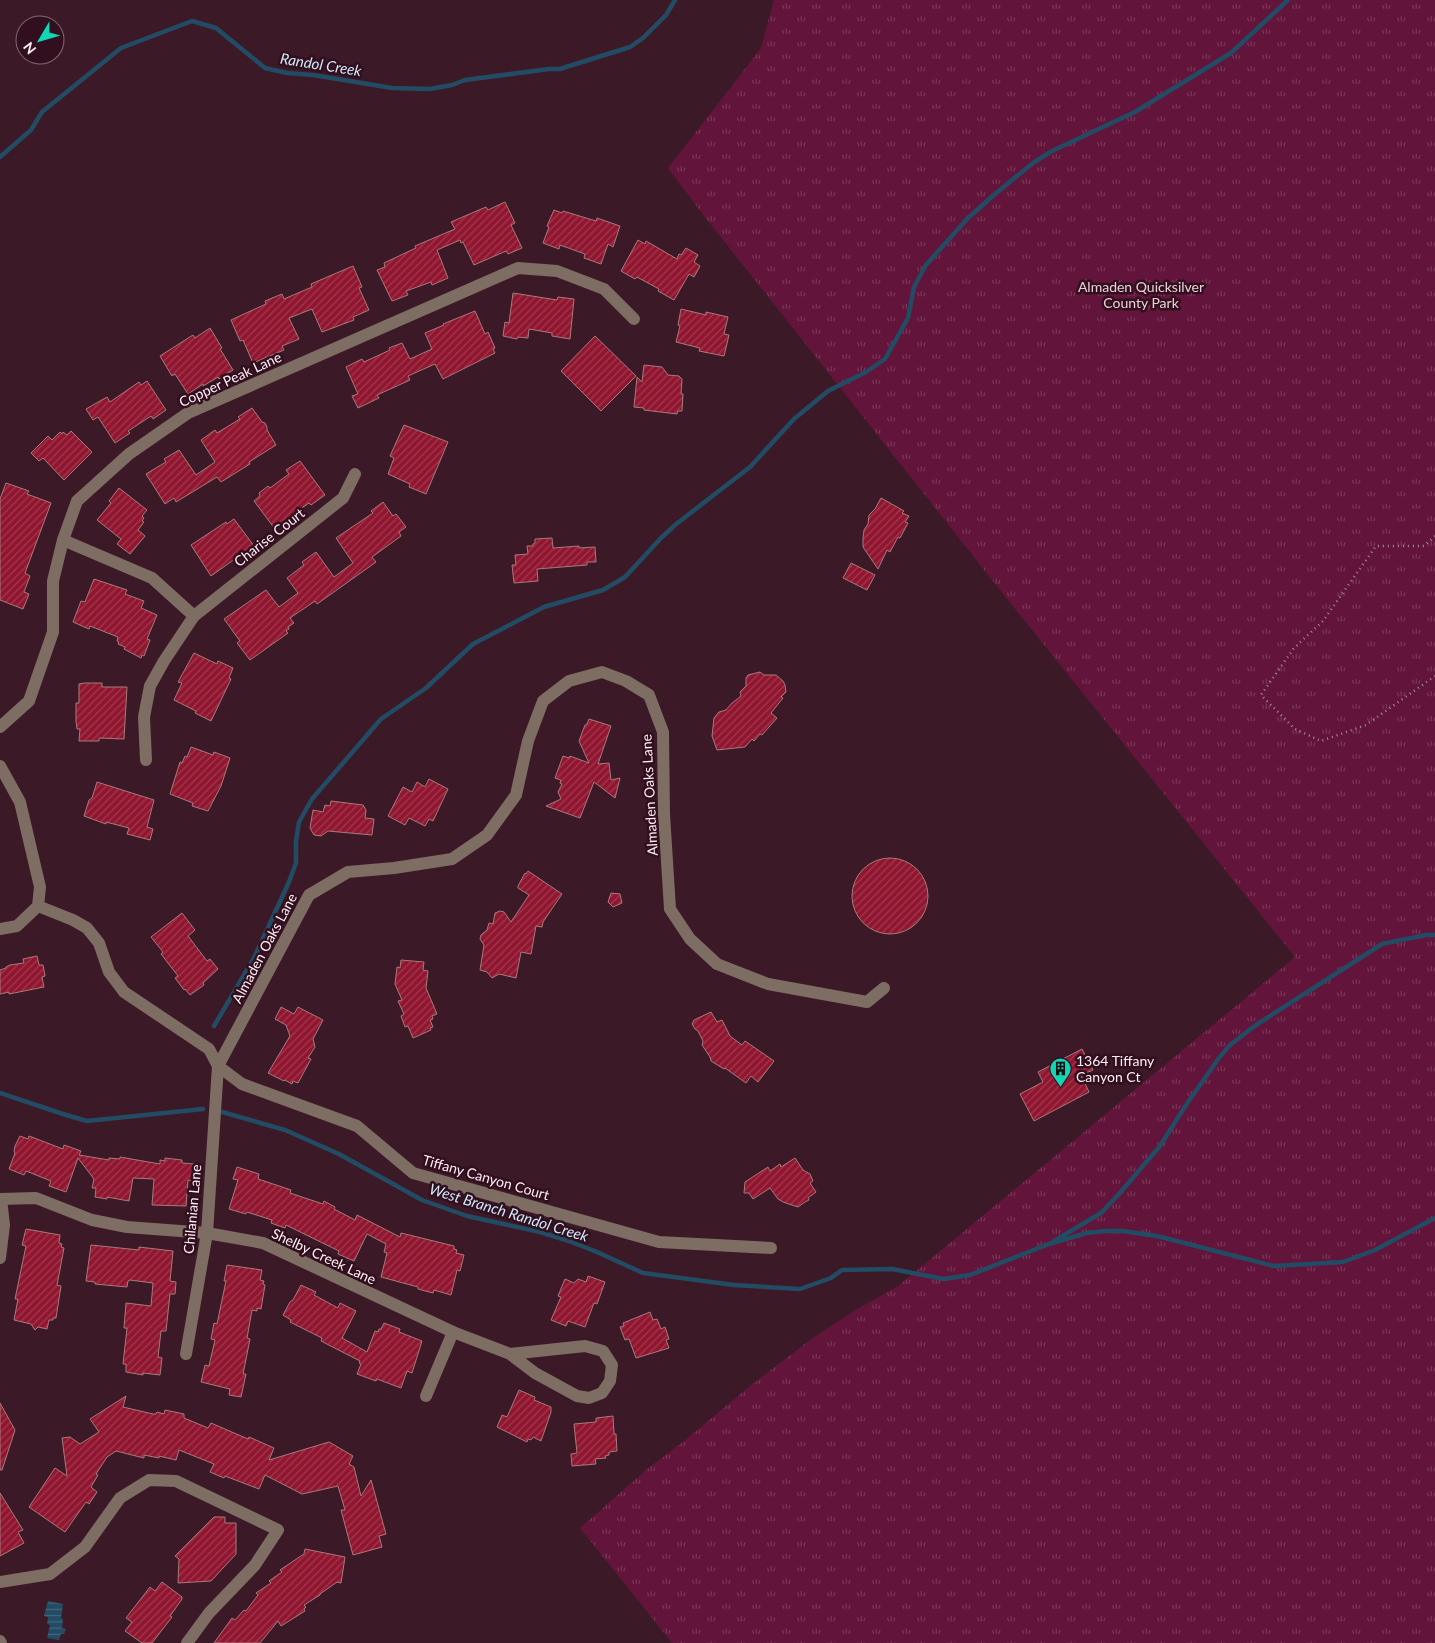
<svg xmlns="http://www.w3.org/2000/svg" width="1435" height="1643" viewBox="0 0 1435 1643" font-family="Lato,sans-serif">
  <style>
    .park { fill: url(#park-tufts) }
    .water { fill: url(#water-rules) }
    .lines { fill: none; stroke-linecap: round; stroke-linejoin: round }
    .stream { stroke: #224c64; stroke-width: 4.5 }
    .building { fill: url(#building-hatch); stroke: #a87a7c }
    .path { stroke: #a48c95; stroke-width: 2.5; stroke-dasharray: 1 4; stroke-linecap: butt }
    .minor { stroke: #7d6d62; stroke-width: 12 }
    .labels { text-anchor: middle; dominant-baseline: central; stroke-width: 5; stroke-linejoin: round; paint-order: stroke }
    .park-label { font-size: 14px; fill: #edced8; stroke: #310f1e }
    .street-label { font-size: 14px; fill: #fff0f5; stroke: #310f1e }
    .poi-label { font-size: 14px; fill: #fff0f5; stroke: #310f1e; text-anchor: start }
    .water-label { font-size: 15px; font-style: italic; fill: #cee9fa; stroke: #310f1e }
  </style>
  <defs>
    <pattern id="park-tufts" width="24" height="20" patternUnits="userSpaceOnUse" patternTransform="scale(1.25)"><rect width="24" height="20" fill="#62143a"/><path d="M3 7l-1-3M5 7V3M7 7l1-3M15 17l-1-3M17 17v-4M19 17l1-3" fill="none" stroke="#7a3657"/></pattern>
    <pattern id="water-rules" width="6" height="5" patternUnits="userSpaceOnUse" patternTransform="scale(1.25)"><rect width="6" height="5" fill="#224c64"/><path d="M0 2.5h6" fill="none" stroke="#43667b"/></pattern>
    <pattern id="building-hatch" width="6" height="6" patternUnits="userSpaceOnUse" patternTransform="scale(1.25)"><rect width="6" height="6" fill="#901630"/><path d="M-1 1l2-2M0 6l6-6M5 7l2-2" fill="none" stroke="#a1384f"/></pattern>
  </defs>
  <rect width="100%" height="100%" fill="#3c1927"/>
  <path class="park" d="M774,0H1435V1643H672L580,1528L646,1470L684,1441L750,1386L814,1337L859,1308L898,1286L1295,957L1000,590L701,212L668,168L761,48Z"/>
  <path class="water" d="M48,1601L63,1604L61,1618L63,1619L62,1628L66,1629L64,1634H61L59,1640L47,1638L50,1625L47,1624L48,1617L44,1616Z"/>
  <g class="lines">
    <g class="stream">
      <path d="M0,157L31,130L42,112L121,48L192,21L216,28L265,68L287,73L313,75L392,88L430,89L452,85L465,80L549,69H560L630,47L643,38L666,15L675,0"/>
      <path d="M214,1026L254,958L289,882L296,863V842L299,822L312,799L381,719L426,688L473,644L544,607L603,590L625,577L661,538L675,525L750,467L794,419L828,391L866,372L885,359L908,318L914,287L926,265L967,219L995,194L1033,163L1052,151L1135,112L1231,53L1288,0"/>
      <path d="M0,1093L66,1115L87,1121L203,1109"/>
      <path d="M222,1112L285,1130L339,1154L422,1200L467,1216L540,1232L569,1241L597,1252L643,1273L734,1285L800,1289L831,1278L842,1270L892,1269L944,1279L970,1275L1049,1244L1087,1233L1105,1231H1123L1157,1236L1274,1266L1343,1262L1375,1250L1435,1218"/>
      <path d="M1054,1241L1101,1213L1119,1194L1160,1146L1186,1105L1219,1058L1230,1045L1256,1025L1382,944L1426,935H1435"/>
    </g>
  </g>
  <g class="building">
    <path d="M505,202L515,223L511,225L522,248L508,254L506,251L474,265L463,242L461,243L460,240L437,250L448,278L432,285L431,282L406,291L408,295L392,301L377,270L385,267L384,263L416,248L415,246L455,229L451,222L486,207L488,210Z"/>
    <path d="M554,210L562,213L563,211L596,221L597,218L620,226L613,247L608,244L601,264L584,258L585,254L560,245L559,249L543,243L549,227L547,226Z"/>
    <path d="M638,240L645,244L646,241L677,259L679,254L681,255L686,248L698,255L694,262L700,266L694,277L689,274L674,300L658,291L659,289L637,277L635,279L621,271Z"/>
    <path d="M353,266L362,287L359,288L369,310L353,317L354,320L322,332L312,309L289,318L299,339L282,346L284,350L253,363L243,340L240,341L231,320L266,304L265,301L282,294L284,299L312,287L311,284Z"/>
    <path d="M513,293L557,300L558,297L574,299L570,339L552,336V333L529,329L528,338L518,337L517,339L503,336L505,322L509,323Z"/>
    <path d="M681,309L706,315V312L728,317L724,334L729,335L724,356L699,351L700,348L676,342L680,326L678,325Z"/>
    <path d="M475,311L485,334L488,332L495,348L493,349L495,353L443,379L435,364L408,376L410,380L377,395L379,398L358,408L352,396L358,394L346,367L362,359L364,362L390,350L389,348L402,343L410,359L432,349L425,333L444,325L443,324Z"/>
    <path d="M210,328L222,348L220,349L233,370L219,379L218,377L203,386V384L188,394L175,374L172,376L160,356L193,335L195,338Z"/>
    <path d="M595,336L636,376L601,411L561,371Z"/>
    <path d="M644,365L662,367L668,375L679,376L682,379L681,394H683L682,411H678L677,414L644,410V408L634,407L637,377L642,382Z"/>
    <path d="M147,381L166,410L153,419L151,416L128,431L130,433L115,443L98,417L93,420L86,409L107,397L110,402L139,382L141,385Z"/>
    <path d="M252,408L262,422L265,423L267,427V430L276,445L249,462L250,464L221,482L217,477L176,502L174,498L165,504L146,474L166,462L164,459L179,450L196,475L215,462L201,440L215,430L217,433L240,419L238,417Z"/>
    <path d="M404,425L448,442L426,494L409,487L410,484L388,474L394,458L390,456Z"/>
    <path d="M71,431L92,452L64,480L43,458L39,461L31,453L48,436L52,440L60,432L62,434L63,432L67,435Z"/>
    <path d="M300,461L325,495L311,505L309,503L288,518L289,519L275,529L254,501L260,496L259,493L268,486L270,488L289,474L286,470Z"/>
    <path d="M6,483L29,491L27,494L51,503L25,573L30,576L24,592L29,594L23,609L0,600V499Z"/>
    <path d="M119,488L147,510L142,516L144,518L142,521L144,522L138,530L145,536L130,554L117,544L121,539L97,520L111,503L109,501Z"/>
    <path d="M881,498L904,511L902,513L909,516L905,522L908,523L900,538L898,537L890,552L887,550L878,569L863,547V538L864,530L868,524L869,515L875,509Z"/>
    <path d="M383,502L393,516L396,514L406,527L399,532L401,536L372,557L376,562L317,604L315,601L290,618L294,623L288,627L289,629L286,631L288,633L250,660L237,643L240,641L224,619L266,590L279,607L298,593L287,578L304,565L302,562L316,552L334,577L353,563L336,538L373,513L371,511Z"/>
    <path d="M234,519L254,546L252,547L253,549L241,557L239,556L211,576L191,545L226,522L227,524Z"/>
    <path d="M552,538L553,548L579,546V548L595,547L596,562H587V565L537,569L538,581L514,583L512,565H516L515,555L528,554L527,546H533V544L535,543V539Z"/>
    <path d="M851,563L875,575L867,590L843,578Z"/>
    <path d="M94,579L127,590L125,594L144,601L141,608L157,615L147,639L150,640L144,656L142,655L141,658L124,649L125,647L118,644L119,642L117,641L118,637L90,626L89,629L73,622L81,601L85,602Z"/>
    <path d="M194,653L217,664L218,661L233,668L229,678L231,679L211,721L195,713L196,711L174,700L182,683L178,682Z"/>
    <path d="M760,672L764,675H776L783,681L785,685L786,692L781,697L783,698L771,713L777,718L762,735L760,734L754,741L752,739L745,747L717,750L712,736L714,718L719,712L726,710L731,704L741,696L740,692L746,686V678L748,675Z"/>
    <path d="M85,683H102V687H127L124,739L99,738V741H79L80,729H77L76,721V703H79V684Z"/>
    <path d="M589,719L611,726L598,764L609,763L611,780L620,778L615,798L594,782L580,818L546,806L561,799L558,792L562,784L560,783L561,780L555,778L563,756L569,758L570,756L589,763L579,741L585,725L587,724Z"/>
    <path d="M191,747L213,755L214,752L230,758L221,786L208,811L192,806L193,803L170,794L180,762L182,763L185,756L187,757Z"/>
    <path d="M429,779L448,789L433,821L429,819L425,826L409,818L405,825L388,816L403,787L412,792L417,782L425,787Z"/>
    <path d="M97,782L154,800L147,827L153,829L150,840L127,834L129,828L106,822V824L84,816L89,800L92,798Z"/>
    <path d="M331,801L363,805L366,810L365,818L374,819L372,835L328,831L321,836L314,835L310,828L313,810L323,812L325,805L330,806Z"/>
    <circle cx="890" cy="896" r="38"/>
    <path d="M528,871L562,894L543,922L542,927L536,926L531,954L521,952L516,978L499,974L492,978L487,972L480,970L484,945L480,939L481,935L487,930L489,923L493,924L495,913L500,911L504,912L511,922L529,895L518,888V886L525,873L526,874Z"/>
    <path d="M611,893L620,894L622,903L613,907L608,902Z"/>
    <path d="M182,913L195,930L188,936L207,961L210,959L218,969L203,983L204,985L190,995L185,989L184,990L175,978L178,976L161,954L163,952L151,937Z"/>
    <path d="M37,956L39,965H43L45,976L42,977L44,987L9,994V992L0,994V970L6,968V967L10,965L24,963L23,959Z"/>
    <path d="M401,960L424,962L423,970L428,971L426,988L437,1014L432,1016L433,1019L430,1020L433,1027L430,1028L431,1030L413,1038L408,1026L405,1027L401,1016L404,1014L398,1001L402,1000L395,984L397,967L400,968Z"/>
    <path d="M281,1007L294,1014L298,1007L323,1020L313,1039L315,1047L308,1058L311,1059L298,1083L293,1081L292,1084L285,1080L284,1081L268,1073L290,1036L286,1025L275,1019Z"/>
    <path d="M711,1012L717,1022L722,1020L730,1036L742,1045L745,1041L774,1061L758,1082L751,1076L746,1083L725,1068L724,1069L711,1061L710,1057L702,1045L703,1041L698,1031L695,1029L692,1024L694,1020Z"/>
    <path d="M1082,1049L1093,1070L1081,1075L1089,1092L1034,1121L1020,1094L1043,1082L1038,1072Z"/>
    <path d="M20,1136L28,1139L29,1136L63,1149L64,1145L81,1151L79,1155L109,1160V1158L120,1159V1157L160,1164V1160L165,1161V1158L182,1160V1163L194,1164L192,1181L188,1180L186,1206L152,1205L154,1179L133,1178L129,1201L107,1197V1199L95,1197L96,1188H92L94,1179L78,1158L66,1192L49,1186L51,1181L26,1171L24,1175L9,1169L15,1153L14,1151L15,1146Z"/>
    <path d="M795,1158L803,1170L810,1174L813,1181L810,1183L816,1192L808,1198L809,1200L805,1202L798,1207L783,1202L778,1199L770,1188L753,1199L749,1193H744L745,1182L768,1167L770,1171L780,1164L781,1167Z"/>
    <path d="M237,1167L259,1174L258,1179L291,1190L290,1193L323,1204L324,1201L335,1207L334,1209L355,1220L357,1215L400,1237L401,1233L454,1246V1249L457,1250L456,1253L464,1255L460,1271L457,1270L451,1295L434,1290L433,1293L418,1289V1287L381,1277L387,1253L384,1252L386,1244L367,1234L354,1261L338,1254L339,1251L286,1225L285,1228L271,1223L272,1220L247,1212L246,1214L229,1209L238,1180L233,1179Z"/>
    <path d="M26,1229L60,1235L59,1243L62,1244L61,1247L64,1248L57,1285L61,1286L56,1318H53V1320H49L47,1329L38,1327L35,1330L31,1324L14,1320L18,1299H15L26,1246L22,1245Z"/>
    <path d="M91,1245L139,1250V1247L173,1251L170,1281L176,1282L175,1294H170L166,1331H161L158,1357L162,1358L160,1375L143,1373V1375L126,1372V1364H123L127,1328H124L126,1303L151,1306L153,1283L130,1280L128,1281L127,1287L95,1284V1282L86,1281Z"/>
    <path d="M227,1265L262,1270L260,1280L264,1281L263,1284L265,1285L261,1309L257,1308V1311L252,1310L247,1338L250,1339L243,1374H246L241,1397L229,1395L230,1389L201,1382L205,1365L209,1366L215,1340L211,1339L214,1323L217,1324L226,1281H224Z"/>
    <path d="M588,1276L605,1282L597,1304L594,1303L585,1327L568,1321L566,1326L551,1320L561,1297L558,1296L565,1279L574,1283L578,1279L586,1282Z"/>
    <path d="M301,1285L316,1292L314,1295L338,1308L340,1303L356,1311L342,1338L367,1352L375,1331L378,1332L379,1329H381L384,1323L400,1329L399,1332L422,1341L412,1373L407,1371L401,1388L377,1379L376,1381L357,1374L361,1364L359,1363L360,1361L321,1341L322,1338L290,1322L291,1320L283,1315L290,1302L293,1300Z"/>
    <path d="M650,1312L653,1320L657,1319L661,1329L665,1327L669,1339L666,1340L669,1348L636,1358L629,1339L625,1340L620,1327L624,1326L623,1323Z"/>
    <path d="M519,1390L535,1397L534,1400L551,1407V1412L541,1441L533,1437L531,1440L528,1439L527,1442L497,1427L502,1415L507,1417Z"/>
    <path d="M126,1396L123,1407L153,1414H156L157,1412L164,1414L165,1410L184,1414V1418L208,1428L211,1423L248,1439L249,1437L274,1448L269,1460L329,1442L353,1456L349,1464L354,1467L361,1496L371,1480L386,1534L379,1536L382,1547L353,1555L341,1510H345L338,1486L302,1494L265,1475L259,1489L225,1476L224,1478L210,1472L214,1464L179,1450L176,1460L159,1456V1458L144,1455V1458L116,1451L107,1457L96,1474L98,1475L91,1487L97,1492L89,1504L86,1502L65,1532L29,1507L55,1468L67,1476L62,1438L70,1437L80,1444L99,1432L90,1419Z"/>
    <path d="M0,1403L15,1430L2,1470H0Z"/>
    <path d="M613,1416L614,1434H616L617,1451L609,1452V1455L605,1456L606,1458L595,1459L596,1464L572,1466L571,1454L577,1453L574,1424L596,1422V1418Z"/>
    <path d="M0,1493L23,1530L18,1532L24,1543L0,1556Z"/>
    <path d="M214,1517H225V1523H236V1554L211,1581L178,1583L179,1559L175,1556Z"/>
    <path d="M305,1549L345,1557L341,1583L337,1582L320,1594V1595L304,1605L306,1607L304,1609L305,1611L281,1626L278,1621L260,1643H214L232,1618L235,1620L244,1610L246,1611L258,1595L256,1593L271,1583L269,1581L282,1572L280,1570L304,1554Z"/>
    <path d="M162,1582L182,1597V1599L170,1616L172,1617L152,1643H142L125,1631L132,1622L126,1618L150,1587L155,1591Z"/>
  </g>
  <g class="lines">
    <path class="path" d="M1435,536L1424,546H1376L1323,621L1294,648L1261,695L1295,729L1321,741L1366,725L1435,676"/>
    <g class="minor">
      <path d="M63,540L152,578L194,616"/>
      <path d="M0,727L29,701L53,632V581L63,540L77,501L129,454L188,413L518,268L557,271L604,289L634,319"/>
      <path d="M146,760L144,717L150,686L164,661L194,616L343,498L355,474"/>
      <path d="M0,766L20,802L40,887L38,906L17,926L0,929"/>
      <path d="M38,906L73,920L87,928L99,943L109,972L124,992L209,1049L218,1066L242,1084L357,1126L413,1173L659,1242L771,1248"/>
      <path d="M0,1199L36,1198L92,1220L127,1227L207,1233L263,1243L453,1332L510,1354L535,1373L577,1396L589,1398L602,1393L610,1381L612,1365L603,1351L585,1346L510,1354"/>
      <path d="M0,1258L4,1225L1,1199"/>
      <path d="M186,1354L207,1233L218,1066L309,895L348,872L394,868L452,859L487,835L516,795L528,741L543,701L569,681L602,672L626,681L649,695L663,732L664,814L670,909L690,939L717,964L768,984L867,1002L884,988"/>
      <path d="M426,1396L453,1332"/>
      <path d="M0,1582L50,1574L85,1547L120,1498L149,1480L176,1481L278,1530L255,1565L209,1613L187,1643"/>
      <path d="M0,1641L1,1643"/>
    </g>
  </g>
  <defs>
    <symbol id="building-pin" viewBox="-11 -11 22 30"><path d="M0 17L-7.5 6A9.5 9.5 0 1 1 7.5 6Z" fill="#12d5b4" stroke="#310f1e"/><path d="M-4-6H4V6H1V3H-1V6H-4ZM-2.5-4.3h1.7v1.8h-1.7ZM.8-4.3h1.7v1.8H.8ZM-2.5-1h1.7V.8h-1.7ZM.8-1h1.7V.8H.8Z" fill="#111"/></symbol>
  </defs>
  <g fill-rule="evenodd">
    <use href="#building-pin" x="1048" y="1056" width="25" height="34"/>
  </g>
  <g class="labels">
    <g class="park-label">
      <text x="1141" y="286">Almaden Quicksilver<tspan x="1141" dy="16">County Park</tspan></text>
    </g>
    <g class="street-label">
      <text transform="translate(230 379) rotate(-25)">Copper Peak Lane</text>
      <text transform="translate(269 537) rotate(-38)">Charise Court</text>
      <text transform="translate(649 795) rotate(-93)">Almaden Oaks Lane</text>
      <text transform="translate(264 948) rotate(-62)">Almaden Oaks Lane</text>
      <text transform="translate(486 1177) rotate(16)">Tiffany Canyon Court</text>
      <text transform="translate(192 1209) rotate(-85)">Chilanian Lane</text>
      <text transform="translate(324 1256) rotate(25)">Shelby Creek Lane</text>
    </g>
    <g class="poi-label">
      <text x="1076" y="1060">1364 Tiffany<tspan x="1076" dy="16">Canyon Ct</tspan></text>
    </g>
    <g class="water-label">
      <text transform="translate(321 64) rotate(9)">Randol Creek</text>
      <text transform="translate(509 1212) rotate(17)">West Branch Randol Creek</text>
    </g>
  </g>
  <g transform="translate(40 40) rotate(232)"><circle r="24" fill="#310f1e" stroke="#836974"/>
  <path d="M0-4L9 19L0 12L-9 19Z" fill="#12d5b4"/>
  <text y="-8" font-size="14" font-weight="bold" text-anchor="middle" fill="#fff0f5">N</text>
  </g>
</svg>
